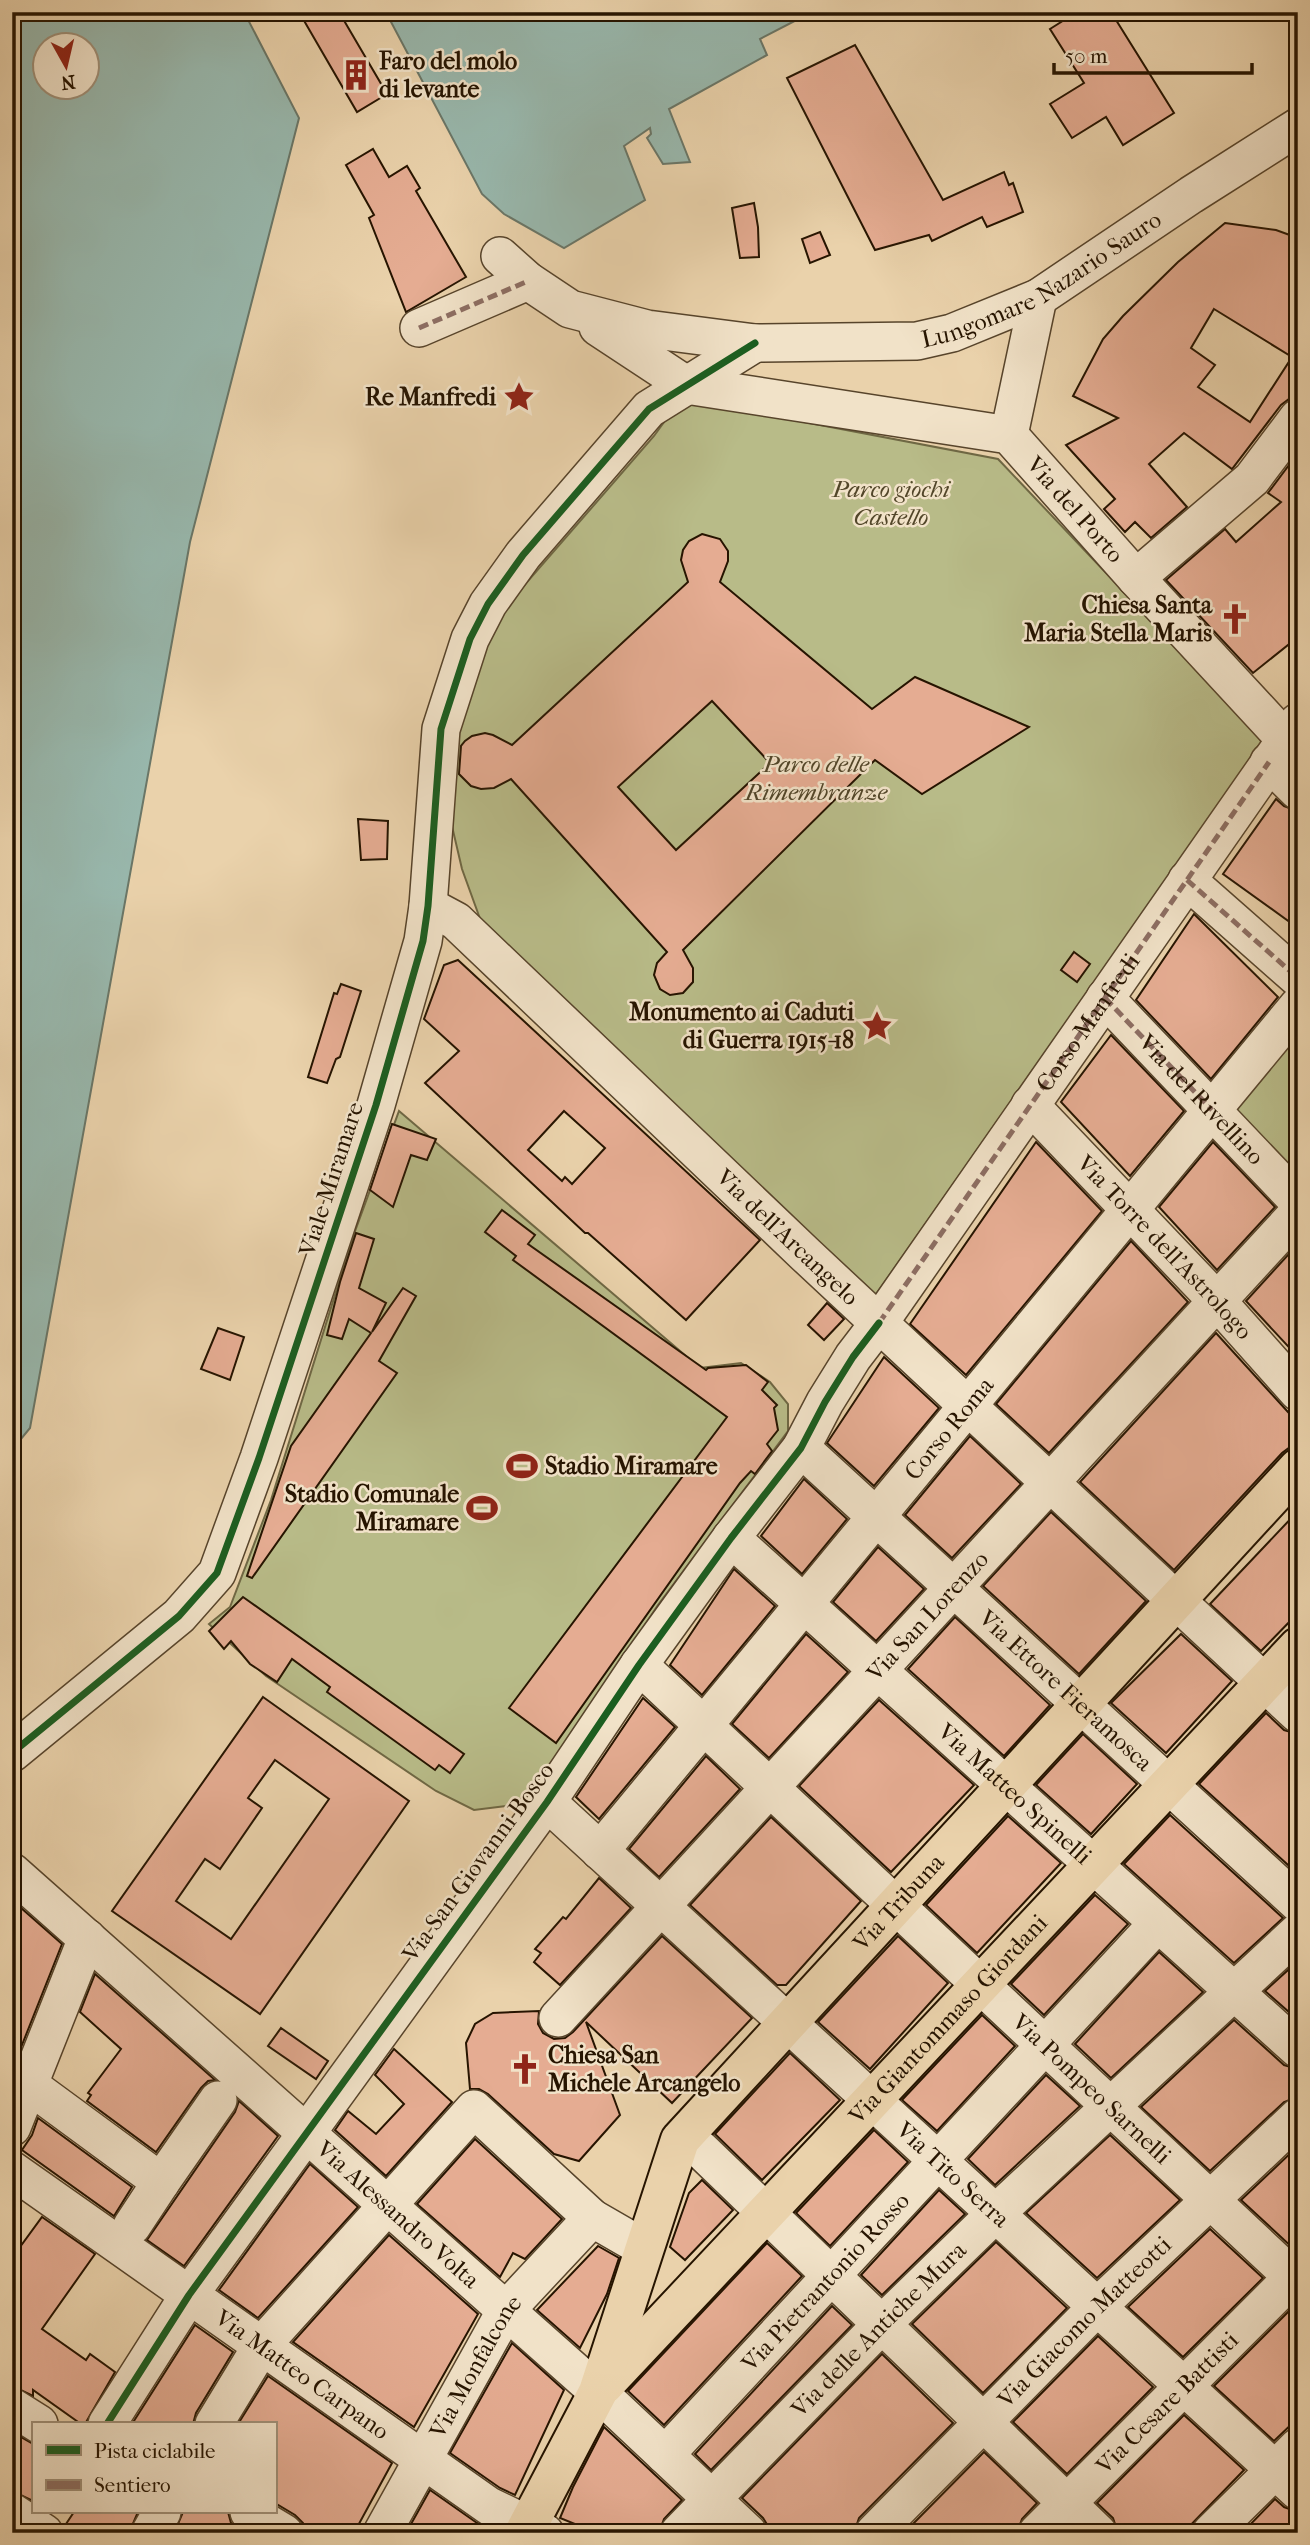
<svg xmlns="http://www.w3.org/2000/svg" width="1310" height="2545" viewBox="0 0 1310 2545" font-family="'IM FELL French Canon',serif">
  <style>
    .green { fill: #b8bb88; stroke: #6f6844; stroke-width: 2 }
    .water { fill: #98b7ac; stroke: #6a7667; stroke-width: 2; fill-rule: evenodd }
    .building { fill: #e5ac92; stroke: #261400; stroke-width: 2; fill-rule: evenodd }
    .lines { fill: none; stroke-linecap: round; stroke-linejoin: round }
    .minor-casing { stroke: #57442b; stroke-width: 40 }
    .major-casing { stroke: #261400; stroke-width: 42 }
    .minor { stroke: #f1e2c8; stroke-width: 37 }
    .major { stroke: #ead2ab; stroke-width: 38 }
    .quiet { stroke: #8d6e63; stroke-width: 5; stroke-dasharray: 10 5; stroke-linecap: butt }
    .cycleway-casing { stroke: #f1e2c8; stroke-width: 11 }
    .cycleway { stroke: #1b5e20; stroke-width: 7 }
    .labels { text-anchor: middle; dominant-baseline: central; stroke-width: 5; stroke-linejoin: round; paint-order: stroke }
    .poi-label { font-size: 24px; font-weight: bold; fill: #261400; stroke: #f1e2c8; text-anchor: end }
    .street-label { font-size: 24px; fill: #261400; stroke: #f1e2c8 }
    .park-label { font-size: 24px; font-style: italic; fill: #524629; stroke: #f1e2c8 }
  </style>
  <rect width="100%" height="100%" fill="#ead2ab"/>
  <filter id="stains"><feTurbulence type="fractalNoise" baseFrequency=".00286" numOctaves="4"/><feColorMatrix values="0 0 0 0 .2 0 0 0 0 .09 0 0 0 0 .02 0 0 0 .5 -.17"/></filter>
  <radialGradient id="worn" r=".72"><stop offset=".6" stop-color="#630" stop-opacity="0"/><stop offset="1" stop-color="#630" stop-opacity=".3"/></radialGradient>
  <g class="green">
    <path d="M700,402L998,459L1254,729L1262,743L872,1300L491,949L462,869L451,822L452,744L469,685L502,611L654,436L675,407Z"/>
    <path d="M1294,1035L1298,1039V1187L1225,1110Z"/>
    <path d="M399,1111L700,1368L741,1363L770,1382L788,1404V1431L658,1605L550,1768L529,1795L506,1806L474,1810L436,1791L266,1676L209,1624L230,1607L271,1500L354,1234Z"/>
  </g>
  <g class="water">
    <path d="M12,12H244L299,118L190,542L30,1428L12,1450ZM46,46H88V88H46Z"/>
    <path d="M376,12H812L760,39L767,55L669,109L690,162L663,164L647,138L651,134L650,128L624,146L645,200L564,248L504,214L482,194L390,20Z"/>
  </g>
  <g class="building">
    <path d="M299,12H339L387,94L357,112Z"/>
    <path d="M1077,12H1111L1174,113L1123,145L1106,117L1072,138L1050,104L1084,83L1050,29Z"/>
    <path d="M855,45L943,200L1004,172L1009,185L1013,183L1023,212L987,227L982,217L932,241L929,235L875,250L787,78Z"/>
    <path d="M373,149L389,177L407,166L420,188L416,191L466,277L406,312L369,218L374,215L346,165Z"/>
    <path d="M754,203L758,227L759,257L740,258L732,208Z"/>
    <path d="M1225,223L1276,230L1298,238V397L1289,399L1281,405L1232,469L1184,433L1149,464L1187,507L1151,538L1135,522L1125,532L1104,509L1115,499L1066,445L1118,418L1073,396L1103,339L1123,316L1178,262ZM1214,309L1292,357L1250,422L1198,387L1215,365L1191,348Z"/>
    <path d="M820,232L830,255L810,263L802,239Z"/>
    <path d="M1298,453V637L1253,673L1166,580L1225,529L1236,542L1281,502L1268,493Z"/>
    <path d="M702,534L720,539L728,551V561L720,582L872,709L915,677L1029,727L922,794L875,760L683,950L693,968V982L683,993L670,995L660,989L654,975L657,963L667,952L511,779L494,788L481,789L471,786L459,774L461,746L465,741L472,736L485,733L493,735L512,745L688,582L681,560L683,550L689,541ZM712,701L770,763L676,850L618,787Z"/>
    <path d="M1276,799L1284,806L1298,811V928L1223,874Z"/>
    <path d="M358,819L388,821L387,859L361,860Z"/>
    <path d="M1194,914L1278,997L1211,1079L1136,1000Z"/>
    <path d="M1074,952L1090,964L1077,982L1061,970Z"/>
    <path d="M458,960L760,1240L686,1320L588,1233H585L425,1083L459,1051L424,1019L444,965ZM564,1111L605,1148L572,1184L565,1177L562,1181L528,1150Z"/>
    <path d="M341,984L361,991L340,1057L336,1059L327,1083L308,1077L334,993L337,994Z"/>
    <path d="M1111,1035L1184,1111L1130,1176L1061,1102Z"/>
    <path d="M392,1124L436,1139L427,1160L411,1155L393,1207L370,1190Z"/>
    <path d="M1036,1142L1102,1211L966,1375L910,1324Z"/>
    <path d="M1213,1142L1275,1207L1217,1270L1159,1207Z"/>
    <path d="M502,1210L535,1235L528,1244L706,1370L708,1368L746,1365L759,1375L768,1382L762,1390L777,1405L774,1408L778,1430L767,1444L772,1451L755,1474L751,1471L740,1483L556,1743L509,1708L727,1417L513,1260L516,1256L485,1232Z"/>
    <path d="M356,1233L374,1239L359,1288L386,1303L372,1332L403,1288L416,1296L379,1361L397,1373L252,1578L247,1576L291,1446L371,1333L349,1319L342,1339L327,1335L340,1282Z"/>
    <path d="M1131,1241L1188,1302L1049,1453L996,1404Z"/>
    <path d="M1298,1244V1357L1246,1301Z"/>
    <path d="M827,1303L844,1319L824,1340L808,1325Z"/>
    <path d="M218,1328L244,1337L230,1380L201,1369Z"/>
    <path d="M1216,1333L1298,1423V1441L1282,1453L1174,1570L1080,1482Z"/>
    <path d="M884,1357L939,1408L874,1486L827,1443Z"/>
    <path d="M970,1436L1021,1484L952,1558L905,1515Z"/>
    <path d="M804,1479L847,1519L802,1574L761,1536Z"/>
    <path d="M1298,1511V1613L1261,1651L1210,1604Z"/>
    <path d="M1051,1512L1146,1601L1079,1674L983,1586Z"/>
    <path d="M878,1547L924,1589L876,1641L833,1602Z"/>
    <path d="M734,1569L775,1606L702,1695L670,1665Z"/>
    <path d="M243,1597L464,1754L450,1773L439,1765L435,1770L327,1692L330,1687L292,1659L277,1682L250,1664L231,1641L224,1649L209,1631Z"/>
    <path d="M955,1617L1050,1705L1004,1756L908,1669Z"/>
    <path d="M806,1634L848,1672L769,1758L732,1724Z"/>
    <path d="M1181,1634L1232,1681L1166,1753L1111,1703Z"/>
    <path d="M263,1697L409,1801L260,2014L112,1911ZM275,1760L329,1799L231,1939L176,1901L205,1859L220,1869L262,1808L248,1798Z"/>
    <path d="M643,1698L675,1727L599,1819L576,1797Z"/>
    <path d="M879,1700L974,1785L891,1872L799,1786Z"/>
    <path d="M1266,1713L1284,1730L1298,1734V1874L1199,1784Z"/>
    <path d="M1083,1734L1137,1784L1091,1834L1036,1785Z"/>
    <path d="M706,1756L740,1789L659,1877L629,1849Z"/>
    <path d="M1170,1815L1283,1918L1234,1963L1124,1864Z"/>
    <path d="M1008,1816L1061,1863L977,1953L926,1905Z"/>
    <path d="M771,1817L861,1901L786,1985H777L690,1905Z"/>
    <path d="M599,1878L631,1908L560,1985L534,1962L541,1953L535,1949L563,1917L566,1919Z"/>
    <path d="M1095,1895L1128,1924L1044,2015L1011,1984Z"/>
    <path d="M12,1900L62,1944L20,2050L12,2049Z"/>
    <path d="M662,1936L752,2018L672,2103L586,2022L620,2115L579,2161L554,2154L488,2094L479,2089H470L466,2043L475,2024L493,2013L539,2011L538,2024L543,2033L554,2039L565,2038L573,2032Z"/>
    <path d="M898,1936L948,1983L870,2069L818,2022Z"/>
    <path d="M1159,1952L1203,1992L1111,2078L1075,2044Z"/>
    <path d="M1298,1961V2020L1265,1991Z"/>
    <path d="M95,1974L215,2080L208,2081L201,2088L156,2152L87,2101L91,2095L88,2093L121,2049L80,2012Z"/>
    <path d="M982,2015L1015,2046L937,2131L902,2100Z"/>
    <path d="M1234,2020L1284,2065L1298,2069V2097L1284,2102L1210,2171L1141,2107Z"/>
    <path d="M281,2028L328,2061L316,2079L268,2046Z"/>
    <path d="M394,2049L452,2102L386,2176L335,2130L348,2111L376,2134L404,2104L375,2075Z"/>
    <path d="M790,2053L840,2100L762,2180L715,2134Z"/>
    <path d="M1046,2075L1080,2106L995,2185L968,2159Z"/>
    <path d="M239,2101L278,2136L184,2266L147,2240L235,2112Z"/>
    <path d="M38,2118L132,2187L114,2216L22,2150L32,2135Z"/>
    <path d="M874,2130L908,2162L830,2246L796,2213Z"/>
    <path d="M1110,2135L1180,2200L1097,2278L1026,2213Z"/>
    <path d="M475,2139L562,2219L525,2259L513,2253L500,2277L417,2204Z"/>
    <path d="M1298,2146V2248L1295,2250L1241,2200Z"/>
    <path d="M310,2164L358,2207L258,2318L219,2290Z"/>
    <path d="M702,2180L733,2210L685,2260L670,2247L689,2193Z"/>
    <path d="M939,2190L965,2214L882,2295L861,2275Z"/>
    <path d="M42,2217L95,2254L42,2329L86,2360L90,2354L115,2372L85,2424H81L33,2390V2396L12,2386V2258Z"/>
    <path d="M1210,2229L1263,2278L1183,2357L1128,2307Z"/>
    <path d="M389,2235L478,2314L414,2427L293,2342Z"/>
    <path d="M996,2242L1067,2308L983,2393L912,2324Z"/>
    <path d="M767,2243L802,2276L664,2425L628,2391Z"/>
    <path d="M598,2246L619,2258L607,2294L580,2348L537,2310Z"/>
    <path d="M1298,2302V2418L1274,2441L1214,2386Z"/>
    <path d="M832,2306L852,2325L711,2470L695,2454Z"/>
    <path d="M195,2325L233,2352L196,2413L193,2424H132Z"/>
    <path d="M1098,2336L1153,2387L1067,2474L1013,2422Z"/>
    <path d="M512,2343L564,2390L515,2495L500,2488L450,2453Z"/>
    <path d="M882,2354L953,2423L859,2518L854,2533H768V2526L763,2518L742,2498Z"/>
    <path d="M268,2376L392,2463L354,2533H305L303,2523L295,2515L275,2503V2424H238Z"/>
    <path d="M1184,2415L1244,2470L1183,2533H1118L1113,2518L1097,2503Z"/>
    <path d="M604,2427L682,2500L664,2519L659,2533H597L560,2518L573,2487Z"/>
    <path d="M12,2432L33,2444V2501L12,2491Z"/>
    <path d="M984,2452L1037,2503L1022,2519L1017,2533H904Z"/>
    <path d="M430,2490L477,2523L496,2533H406Z"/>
    <path d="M1275,2499L1284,2507L1298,2512V2533H1242Z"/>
    <path d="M74,2512H138L129,2533H65L64,2527Z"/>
    <path d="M183,2512H228L231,2523L243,2533H174Z"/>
  </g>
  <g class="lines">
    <defs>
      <g id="minor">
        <path id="s1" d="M500,256L528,281L570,309L647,329L755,343L917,341L952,333L1038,298L1191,195L1298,127"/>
        <path id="s2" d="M598,327L686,385L1009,435L1136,578L1285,739"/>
        <path d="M419,328L528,281"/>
        <path d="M1009,435L1038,298"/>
        <path d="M1136,578L1252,479L1298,418"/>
        <path d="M1269,762L1298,791"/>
        <path d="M1187,880L1298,978"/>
        <path id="s3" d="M428,906L456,921L806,1255L1298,1714"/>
        <path id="s4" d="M1105,998L1298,1201"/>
        <path id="s5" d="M1030,1105L1217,1301L1298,1392"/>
        <path id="s6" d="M801,1448L1298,1903"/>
        <path id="s7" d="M731,1538L1298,2049"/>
        <path id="s8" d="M639,1665L1298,2282"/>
        <path d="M12,1753L179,1616L217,1573L259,1458L376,1105L423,941L428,906L441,729L470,639L488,604L523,555L649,409L755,343"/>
        <path id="s9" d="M547,1802L1298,2491"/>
        <path id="s10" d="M600,1851L1298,1006"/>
        <path id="s11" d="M12,1872L598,2392L748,2533"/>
        <path id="s12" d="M558,2018L1298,1213"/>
        <path d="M12,2069L29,2085L161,2182L218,2100"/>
        <path d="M12,2127L87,1938"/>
        <path d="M700,2149L1098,2533"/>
        <path id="s13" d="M12,2170L489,2506L545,2533"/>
        <path d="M132,2226L161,2182"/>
        <path d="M12,2407L39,2424"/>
        <path d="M107,2424L189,2295L547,1802L639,1665L731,1538L801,1448L825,1402L853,1357L879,1323L1298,722"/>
        <path d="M214,2424L262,2345L474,2109L592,2218L644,2248"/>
        <path id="s14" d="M665,2455L1158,1923"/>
        <path d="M12,2512L44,2533"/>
        <path d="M249,2512L284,2533"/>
        <path d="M150,2533L162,2512"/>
        <path id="s15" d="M382,2533L506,2310L592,2218"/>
        <path id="s16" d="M679,2533L882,2324L995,2214L1298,1932"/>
        <path id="s17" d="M874,2533L1097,2307L1298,2117"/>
        <path id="s18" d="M1037,2533L1298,2272"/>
        <path d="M1211,2533L1298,2447"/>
      </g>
      <g id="major">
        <path id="s19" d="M604,2385L1298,1647"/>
        <path id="s20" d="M524,2533L598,2392L680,2140L1298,1468"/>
      </g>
    </defs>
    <use href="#minor" class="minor-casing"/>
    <use href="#major" class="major-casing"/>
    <use href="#minor" class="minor"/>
    <use href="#major" class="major"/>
    <g class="quiet">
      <path d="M419,328L528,281"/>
      <path d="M1187,880L1298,978"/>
      <path d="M1105,998L1212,1110"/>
      <path id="s21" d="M879,1323L1269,762"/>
    </g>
    <defs>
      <g id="cycleway">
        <path d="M12,1753L179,1616L217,1573L259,1458L376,1105L423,941L428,906L441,729L470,639L488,604L523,555L649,409L755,343"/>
        <path d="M107,2424L189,2295L547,1802L639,1665L731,1538L801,1448L825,1402L853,1357L879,1323"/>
      </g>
    </defs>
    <use href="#cycleway" class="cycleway-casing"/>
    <use href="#cycleway" class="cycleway"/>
  </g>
  <defs>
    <symbol id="building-bare" viewBox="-9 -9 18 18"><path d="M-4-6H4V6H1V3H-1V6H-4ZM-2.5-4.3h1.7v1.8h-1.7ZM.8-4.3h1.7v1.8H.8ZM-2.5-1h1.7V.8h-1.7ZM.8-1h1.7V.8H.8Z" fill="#8f2418" stroke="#f1e2c8" stroke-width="2.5" paint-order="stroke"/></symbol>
    <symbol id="sight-bare" viewBox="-9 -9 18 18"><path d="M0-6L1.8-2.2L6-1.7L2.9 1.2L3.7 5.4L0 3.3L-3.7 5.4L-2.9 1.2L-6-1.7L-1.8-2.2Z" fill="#8f2418" stroke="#f1e2c8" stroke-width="2.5" paint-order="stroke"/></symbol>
    <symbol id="church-bare" viewBox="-9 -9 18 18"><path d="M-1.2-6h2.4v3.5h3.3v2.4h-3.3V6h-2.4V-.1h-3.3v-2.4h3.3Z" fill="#8f2418" stroke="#f1e2c8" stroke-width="2.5" paint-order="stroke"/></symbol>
    <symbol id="stadium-bare" viewBox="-9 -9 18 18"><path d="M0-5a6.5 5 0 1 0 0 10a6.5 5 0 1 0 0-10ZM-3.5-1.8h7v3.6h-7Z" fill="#8f2418" stroke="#f1e2c8" stroke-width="2.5" paint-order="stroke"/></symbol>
  </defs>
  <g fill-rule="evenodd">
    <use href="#building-bare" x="334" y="53" width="44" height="44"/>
    <use href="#sight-bare" x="497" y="375" width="44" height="44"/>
    <use href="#church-bare" x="1213" y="597" width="44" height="44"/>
    <use href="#sight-bare" x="855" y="1004" width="44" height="44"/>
    <use href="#stadium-bare" x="500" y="1444" width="44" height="44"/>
    <use href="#stadium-bare" x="460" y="1486" width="44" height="44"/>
    <use href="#church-bare" x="503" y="2047" width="44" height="44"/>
  </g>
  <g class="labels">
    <g class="poi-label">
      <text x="379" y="61" text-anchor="start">Faro del molo<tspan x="379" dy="28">di levante</tspan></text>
      <text x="496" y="397">Re Manfredi</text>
      <text x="1212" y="605">Chiesa Santa<tspan x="1212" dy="28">Maria Stella Maris</tspan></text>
      <text x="854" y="1012">Monumento ai Caduti<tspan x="854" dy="28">di Guerra 1915-18</tspan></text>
      <text x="545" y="1466" text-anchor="start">Stadio Miramare</text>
      <text x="459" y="1494">Stadio Comunale<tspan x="459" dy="28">Miramare</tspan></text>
      <text x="548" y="2055" text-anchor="start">Chiesa San<tspan x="548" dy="28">Michele Arcangelo</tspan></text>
    </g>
    <g class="street-label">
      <text stroke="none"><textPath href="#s1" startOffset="578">Lungomare Nazario Sauro</textPath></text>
      <text stroke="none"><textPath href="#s2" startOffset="532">Via del Porto</textPath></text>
      <text stroke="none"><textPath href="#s21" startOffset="366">Corso Manfredi</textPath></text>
      <text stroke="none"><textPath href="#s4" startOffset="140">Via del Rivellino</textPath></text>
      <text transform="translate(331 1179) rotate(-72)">Viale Miramare</text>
      <text stroke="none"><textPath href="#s3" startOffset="490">Via dell'Arcangelo</textPath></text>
      <text stroke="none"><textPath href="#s5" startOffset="196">Via Torre dell'Astrologo</textPath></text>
      <text stroke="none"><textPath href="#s10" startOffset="548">Corso Roma</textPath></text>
      <text stroke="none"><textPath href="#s12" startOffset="546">Via San Lorenzo</textPath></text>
      <text stroke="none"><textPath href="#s6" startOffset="359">Via Ettore Fieramosca</textPath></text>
      <text stroke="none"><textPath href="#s7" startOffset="382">Via Matteo Spinelli</textPath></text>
      <text transform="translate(478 1862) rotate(-54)">Via San Giovanni Bosco</text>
      <text stroke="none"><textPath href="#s20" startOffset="747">Via Tribuna</textPath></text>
      <text stroke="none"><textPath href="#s19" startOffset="502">Via Giantommaso Giordani</textPath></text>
      <text stroke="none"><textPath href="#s8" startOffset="620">Via Pompeo Sarnelli</textPath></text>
      <text stroke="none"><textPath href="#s9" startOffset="551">Via Tito Serra</textPath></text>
      <text stroke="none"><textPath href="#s11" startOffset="516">Via Alessandro Volta</textPath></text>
      <text stroke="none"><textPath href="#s14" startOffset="236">Via Pietrantonio Rosso</textPath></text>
      <text stroke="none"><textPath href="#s17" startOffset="298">Via Giacomo Matteotti</textPath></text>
      <text stroke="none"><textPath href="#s16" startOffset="285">Via delle Antiche Mura</textPath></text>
      <text stroke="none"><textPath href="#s15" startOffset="191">Via Monfalcone</textPath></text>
      <text stroke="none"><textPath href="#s13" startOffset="355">Via Matteo Carpano</textPath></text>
      <text stroke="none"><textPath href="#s18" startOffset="184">Via Cesare Battisti</textPath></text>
    </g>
    <g class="park-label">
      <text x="891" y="489">Parco giochi<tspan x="891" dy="28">Castello</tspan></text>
      <text x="816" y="764">Parco delle<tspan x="816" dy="28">Rimembranze</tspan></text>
    </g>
  </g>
  <rect width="1310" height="2545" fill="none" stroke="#ead2ab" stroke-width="42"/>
  <rect x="14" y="14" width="1282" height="2517" fill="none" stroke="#261400" stroke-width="3.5"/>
  <rect x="21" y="21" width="1268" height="2503" fill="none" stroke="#261400" stroke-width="2"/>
  <rect x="32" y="2422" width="245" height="91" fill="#f1e2c8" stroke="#a09078" stroke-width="2"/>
  <rect x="46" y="2445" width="35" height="10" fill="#1b5e20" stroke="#a09078" stroke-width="2"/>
  <text x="94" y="2458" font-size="21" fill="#261400">Pista ciclabile</text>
  <rect x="46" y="2480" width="35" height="10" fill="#8d6e63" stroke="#a09078" stroke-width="2"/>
  <text x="94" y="2492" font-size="21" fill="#261400">Sentiero</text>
  <g transform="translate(66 66) rotate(172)"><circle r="33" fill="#f1e2c8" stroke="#a09078" stroke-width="2"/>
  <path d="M0-5L12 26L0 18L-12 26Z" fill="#8f2418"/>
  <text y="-10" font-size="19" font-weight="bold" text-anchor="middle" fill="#261400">N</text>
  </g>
  <path d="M1054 63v10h198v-10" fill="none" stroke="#261400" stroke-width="3.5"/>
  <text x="1065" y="63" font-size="21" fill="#261400" stroke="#f1e2c8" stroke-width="5" paint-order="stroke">50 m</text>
  <rect width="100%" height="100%" filter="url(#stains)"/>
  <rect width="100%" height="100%" fill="url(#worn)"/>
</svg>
